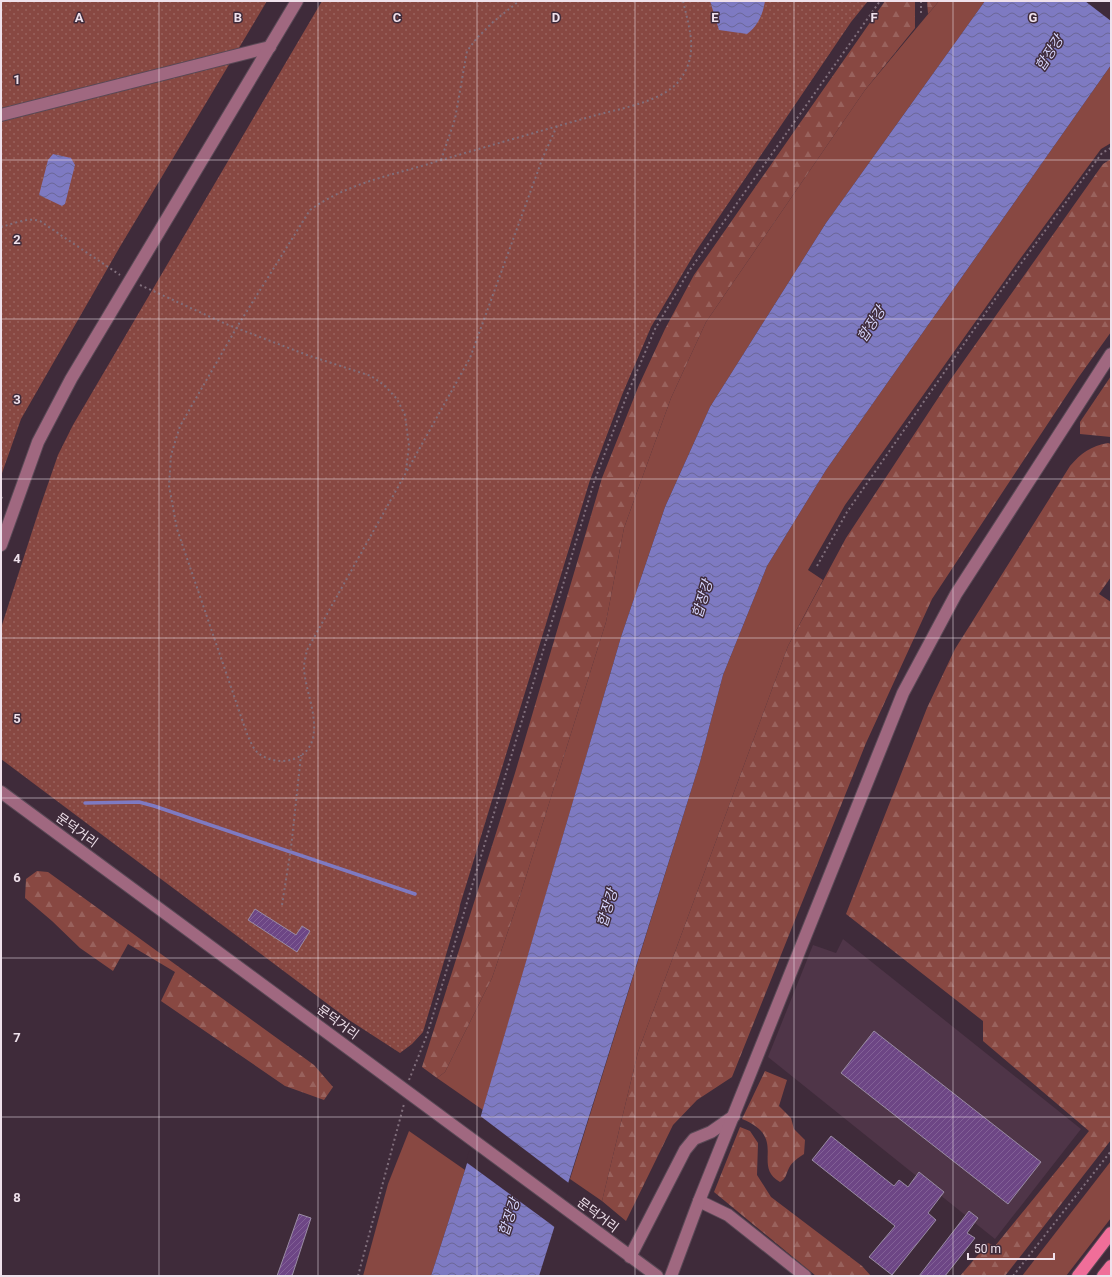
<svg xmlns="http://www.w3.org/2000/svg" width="1112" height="1277" viewBox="0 0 1112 1277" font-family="Roboto,'Noto Sans KR',sans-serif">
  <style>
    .built { fill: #4f3548 }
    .grass { fill: #884842 }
    .forest { fill: url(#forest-firs) }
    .park { fill: url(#park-dots) }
    .water { fill: url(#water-waves) }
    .pier { fill: #3f2b3a }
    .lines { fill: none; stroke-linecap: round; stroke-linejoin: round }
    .stream { stroke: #7e7ac2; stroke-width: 3.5 }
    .building { fill: url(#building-hatch); stroke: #9a8ca4 }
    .secondary-casing { stroke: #5a4956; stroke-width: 14 }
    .highway-casing { stroke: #5a4956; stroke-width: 14 }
    .path { stroke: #816f7c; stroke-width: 2; stroke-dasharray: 2 3; stroke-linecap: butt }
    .secondary { stroke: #a06880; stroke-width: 12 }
    .highway { stroke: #f06e99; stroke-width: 12 }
    .grid { fill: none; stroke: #efe1eb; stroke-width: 1; stroke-opacity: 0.55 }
    .labels { text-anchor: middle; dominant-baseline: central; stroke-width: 3; stroke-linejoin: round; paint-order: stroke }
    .street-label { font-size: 13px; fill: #efe1eb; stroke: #3f2b3a }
    .water-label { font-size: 14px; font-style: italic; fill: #d6d6fe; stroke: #3f2b3a }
    .grid-label { font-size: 13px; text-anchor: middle; font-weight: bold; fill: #efe1eb; stroke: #3f2b3a; stroke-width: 3; stroke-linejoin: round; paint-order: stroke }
  </style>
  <defs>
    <pattern id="forest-firs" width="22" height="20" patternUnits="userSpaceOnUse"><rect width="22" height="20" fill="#884842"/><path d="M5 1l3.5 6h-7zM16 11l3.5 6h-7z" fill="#99625d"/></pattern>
    <pattern id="park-dots" width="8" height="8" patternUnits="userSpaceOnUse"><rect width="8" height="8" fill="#884842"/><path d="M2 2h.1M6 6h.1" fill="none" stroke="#99625d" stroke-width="1.8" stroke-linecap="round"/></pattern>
    <pattern id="water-waves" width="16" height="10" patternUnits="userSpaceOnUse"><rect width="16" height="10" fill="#7e7ac2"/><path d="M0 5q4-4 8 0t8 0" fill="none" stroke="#6b6797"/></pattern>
    <pattern id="building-hatch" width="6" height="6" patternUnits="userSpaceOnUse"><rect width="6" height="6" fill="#6d4685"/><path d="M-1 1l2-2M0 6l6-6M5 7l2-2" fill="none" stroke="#826096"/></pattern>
  </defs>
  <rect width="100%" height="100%" fill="#3f2b3a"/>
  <path class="built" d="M843,939L1081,1129L995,1239L768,1057L813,945L836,953Z"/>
  <g class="grass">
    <path d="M939,1H985L826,223L710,407L665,507L621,637L483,1110L437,1078L445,1072L492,978L519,899L606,622L624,528L671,398L706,322L865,90Z"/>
    <path d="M1111,65V143L1101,149L1020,259L845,505L808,570L823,580L788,646L638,1052L602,1201L570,1179L700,762L723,675L767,566L826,470Z"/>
    <path d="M409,1131L465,1170L431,1276H363L388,1184Z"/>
    <path d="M1111,1161V1218L1066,1276H1022Z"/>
  </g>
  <g class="forest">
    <path d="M885,1H915V28L865,90L706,322L671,398L624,528L606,622L519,899L492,978L445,1072L437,1078L422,1067L515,773L602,478L639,385L665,329L694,275Z"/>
    <path d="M927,1H939L928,14Z"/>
    <path d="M1111,159V332L1078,378L932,599L866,743L732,1077L697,1100L673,1125L626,1221L602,1201L638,1052L788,646L846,538L946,386L1103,164Z"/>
    <path d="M1111,376V437L1080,434V422Z"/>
    <path d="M1108,443L1111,444V577L1099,594L1111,602V1140L1005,1276H960L988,1243L995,1246L1089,1131L983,1041V1021L846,914L927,708L955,649L1070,466C1081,453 1091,446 1108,443Z"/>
    <path d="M37,871L48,872L314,1065L333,1087L324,1100L285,1086L161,1001L175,972L128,944L113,971L80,948L52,921L25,898L26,879Z"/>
    <path d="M765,1071L787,1080L779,1106L791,1118L794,1129L805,1140L804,1154C798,1158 792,1162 789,1168C786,1174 786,1179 780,1182C751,1165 789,1138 742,1119Z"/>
    <path d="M740,1127L750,1131L758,1143L757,1175L771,1197L862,1266L871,1276H816L714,1192Z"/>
  </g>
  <g class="park">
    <path d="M1,1H267L121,245L21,419L1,476Z"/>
    <path d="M322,1H868L851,22L696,251L651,327L622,395L590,480L460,905L459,911L423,1032L412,1044L400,1053L349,1020L1,759V628L39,510L58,455L73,425Z"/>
  </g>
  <g class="water">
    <path d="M710,1H765C763,14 758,26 747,34L719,30Z"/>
    <path d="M985,1H1111V65L826,470L767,566L723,675L700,762L539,1276H431L465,1170L621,637L665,507L710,407L826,223Z"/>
    <path d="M53,154L71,158L75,165L65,204L62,206L39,195L48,160Z"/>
  </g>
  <g class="pier">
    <path d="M1085,1H1111V21Z"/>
    <path d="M479,1115L570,1184L556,1228L466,1162Z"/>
  </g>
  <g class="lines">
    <path class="stream" d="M85,803L139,802L154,806L415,894"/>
  </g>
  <g class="building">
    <path d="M255,909L296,935L302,926L310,931L297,952L248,920Z"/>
    <path d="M874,1031L1041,1162L1008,1204L841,1073Z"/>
    <path d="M831,1136L894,1186L899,1180L908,1187L919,1172L944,1192L928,1213L936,1220L892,1275L869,1257L895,1226L812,1160Z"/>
    <path d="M969,1211L978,1218L967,1233L975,1238L945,1276H919Z"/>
    <path d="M299,1214L311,1218L292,1276H277Z"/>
  </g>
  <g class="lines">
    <defs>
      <g id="secondary">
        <path d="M1,115L270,47"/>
        <path d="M1,545L38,442L71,379L297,1"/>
        <path d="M1,792L657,1276"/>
        <path d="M699,1201L728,1215L805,1276"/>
        <path d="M630,1257L685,1150L694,1139L711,1132L734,1116"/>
        <path d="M671,1276L699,1201L903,693L956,594L1111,354"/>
      </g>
      <g id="highway">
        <path d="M1078,1276L1111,1233"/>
        <path d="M1103,1276L1111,1266"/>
      </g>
    </defs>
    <use href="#secondary" class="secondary-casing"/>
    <use href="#highway" class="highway-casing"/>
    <g class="path">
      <path d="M921,1V13"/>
      <path d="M557,126L543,157L470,358L307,650C306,655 304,662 304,668C305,690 318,715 313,738C307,763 276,767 258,753C253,749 250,740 247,734L177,529L169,486L171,455L180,426L237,327L310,210C345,185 384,177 425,165C481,148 537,132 593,116C618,109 662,102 679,81C699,55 690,31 683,1"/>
      <path d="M441,160L455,119L467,51L477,38L493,22L519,1"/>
      <path d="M1,227C13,224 27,217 40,221L120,275"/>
      <path d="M140,285L226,324L307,355L371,376L384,385L397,399L405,415L409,446L406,470"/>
      <path d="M1,497L5,500"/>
      <path d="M817,566L847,512L998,295L1102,153L1111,148"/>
      <path d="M282,905L291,848L301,755"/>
      <path d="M409,1080L427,1035L594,482L627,395L655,329L689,271L880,1"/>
      <path d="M358,1276L404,1104"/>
      <path d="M1013,1276L1111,1151"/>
    </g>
    <use href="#secondary" class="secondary"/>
    <use href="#highway" class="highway"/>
  </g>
  <path class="grid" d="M159,1V1276M318,1V1276M477,1V1276M635,1V1276M794,1V1276M953,1V1276M1,160H1111M1,319H1111M1,479H1111M1,638H1111M1,798H1111M1,958H1111M1,1117H1111"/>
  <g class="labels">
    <g class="street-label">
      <text transform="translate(77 830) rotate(36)">문덕거리</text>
      <text transform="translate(338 1022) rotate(36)">문덕거리</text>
      <text transform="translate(598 1215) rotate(37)">문덕거리</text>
    </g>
    <g class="water-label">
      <text transform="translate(1049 53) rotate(-57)">합장강</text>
      <text transform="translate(871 324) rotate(-57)">합장강</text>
      <text transform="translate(702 599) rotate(-73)">합장강</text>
      <text transform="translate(607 908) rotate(-73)">합장강</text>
      <text transform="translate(509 1217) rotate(-72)">합장강</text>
    </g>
  </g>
  <g class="grid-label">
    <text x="79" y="22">A</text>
    <text x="238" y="22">B</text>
    <text x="397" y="22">C</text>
    <text x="556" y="22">D</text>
    <text x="715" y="22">E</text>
    <text x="874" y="22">F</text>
    <text x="1033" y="22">G</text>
    <text x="17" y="84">1</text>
    <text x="17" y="244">2</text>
    <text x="17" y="404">3</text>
    <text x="17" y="563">4</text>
    <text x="17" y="723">5</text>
    <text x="17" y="882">6</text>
    <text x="17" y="1042">7</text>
    <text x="17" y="1202">8</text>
  </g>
  <rect width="1112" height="1277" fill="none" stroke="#efe1eb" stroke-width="4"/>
  <path d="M968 1253v6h86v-6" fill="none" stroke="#efe1eb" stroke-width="2"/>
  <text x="974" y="1253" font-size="12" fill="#efe1eb" stroke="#3f2b3a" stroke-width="3" paint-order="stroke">50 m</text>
</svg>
